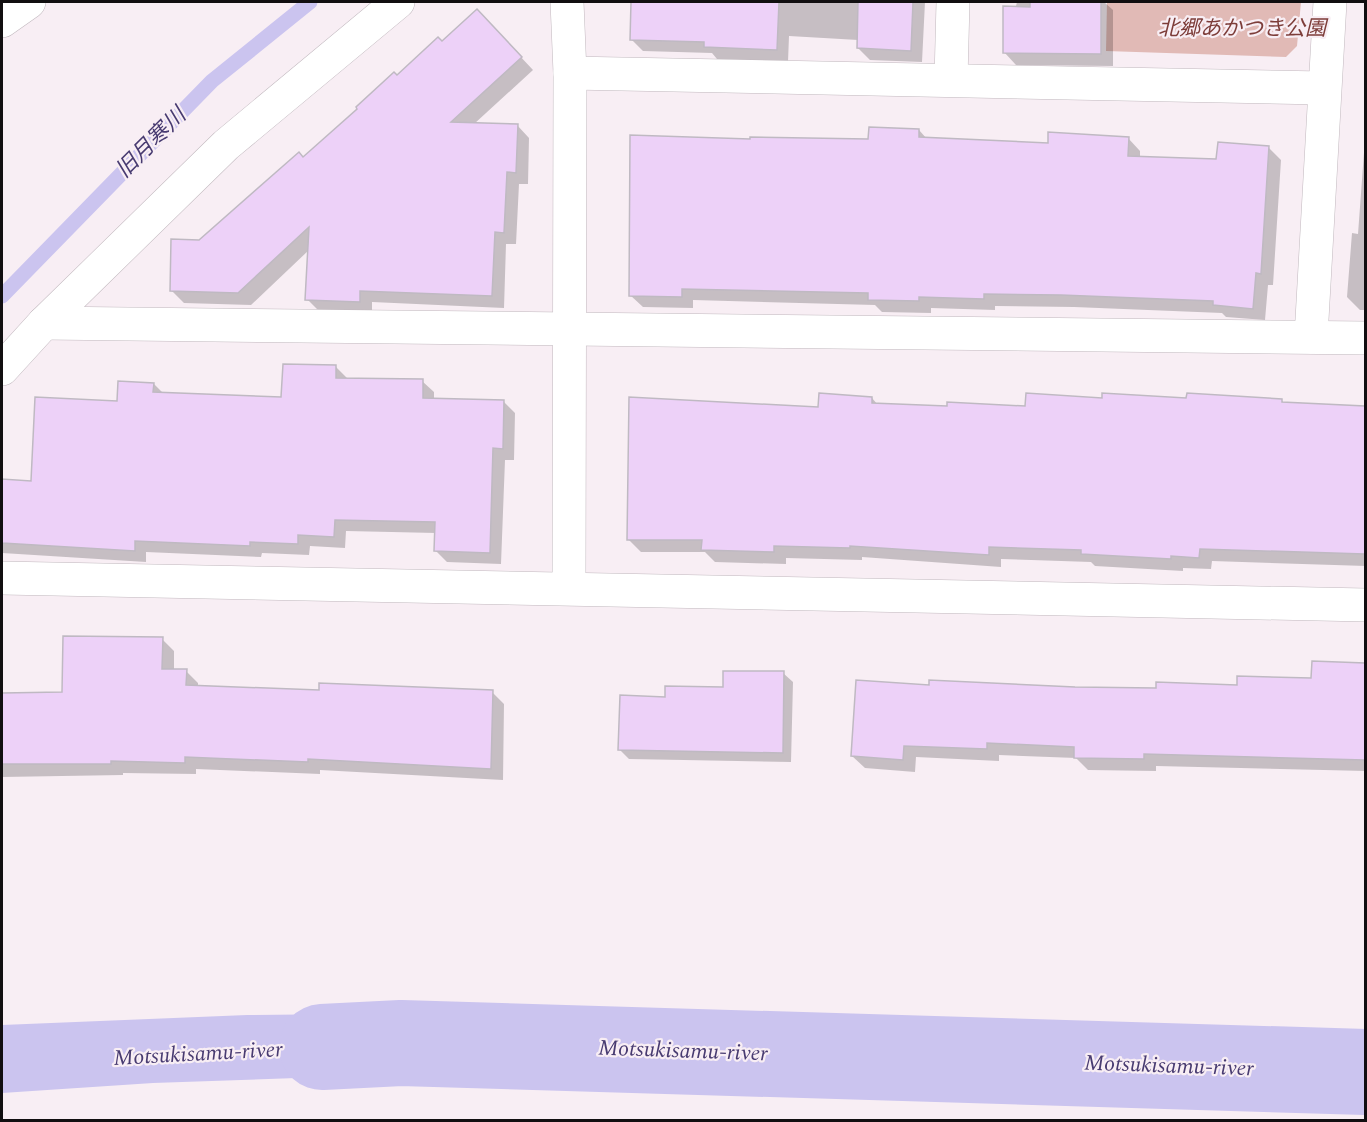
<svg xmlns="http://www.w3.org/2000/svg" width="1367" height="1122" viewBox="0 0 1367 1122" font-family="Spectral,'Noto Sans JP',serif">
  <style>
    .green { fill: #e1bab6 }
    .water { fill: #cbc4ef }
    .shadow { fill: #0003 }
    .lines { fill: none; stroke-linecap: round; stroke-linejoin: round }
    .stream { stroke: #cbc4ef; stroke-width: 15 }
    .river { stroke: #cbc4ef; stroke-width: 86 }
    .building { fill: #edd1f8; stroke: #bfb9c2; stroke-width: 1.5 }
    .minor-casing { stroke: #c1b8be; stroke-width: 34 }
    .minor { stroke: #fff; stroke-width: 33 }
    .labels { text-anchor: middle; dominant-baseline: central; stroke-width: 4.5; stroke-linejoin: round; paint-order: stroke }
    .park-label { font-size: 21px; font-style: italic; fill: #7d3d39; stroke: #f8eef4 }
    .water-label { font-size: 22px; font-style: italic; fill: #483b71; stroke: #f8eef4 }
  </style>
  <rect width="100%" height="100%" fill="#f8eef4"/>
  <path class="green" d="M1107,2H1301L1297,46L1286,57L1106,51Z"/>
  <path class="water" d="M437,1013L440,1073L153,1083L2,1093V1025L247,1015Z"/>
  <g class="shadow">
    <path d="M632,2H925L922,62L870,60L858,48V40L789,36L788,62L717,59L712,53L643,51L631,39Z"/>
    <path d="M1017,2H1104L1113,10V66L1016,65L1004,52Z"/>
    <path d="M489,23L533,70L474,124L517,125L529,138L528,184H519L516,244H506L504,308L372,302V314L319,311L307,299L309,250L251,305L184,303L171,290L199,241L303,158L397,77L442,43Z"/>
    <path d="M1366,125V310H1360L1347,297L1352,233L1358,234Z"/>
    <path d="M919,130L927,139L1049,144L1128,138L1140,151V158L1218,161L1269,148L1281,160L1273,285H1268L1265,320L1226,317L1222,313L1074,307L995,306V310L931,308V313L882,312L875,305L693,300V308L643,307L630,295L751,141L870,140Z"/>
    <path d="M336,367L348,379L422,381L434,392V399L504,402L515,413L514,460H505L501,564L447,562L435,550L436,533L346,531L345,548L310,546L309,555L262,553L261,557L146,552V562L2,553V480L32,482L118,403L154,384L164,394L283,398Z"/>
    <path d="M872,398L878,405L948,408L1027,407L1104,400H1281L1285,404L1366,407V566L1212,561L1211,569L1183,568V571L1095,566L1091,562L1001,559V567L862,557V560L786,558V564L715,562L705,552H641L628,539L819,408Z"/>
    <path d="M162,639L174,651V671H186L198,683V687L320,691L492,692L504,704L503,780L320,770V774L196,769V774L123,773V775L2,777V695L64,693Z"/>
    <path d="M1313,663L1366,664V771L1156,766V771L1088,770L1076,758L999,755V761L916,757L915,772L865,768L852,756L930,687L1157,690L1239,687L1313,680Z"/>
    <path d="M783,673L793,682L791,762L629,759L620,750L666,698L724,688Z"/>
  </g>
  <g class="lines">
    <path class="stream" d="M2,296L212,81L310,2"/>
    <path class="river" d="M322,1047L401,1043L1366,1072"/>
  </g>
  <g class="building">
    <path d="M631,2H779L777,50L704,47V42L630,40Z"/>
    <path d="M858,2H913L911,51L857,48Z"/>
    <path d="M1030,2H1101V54L1003,53V6L1030,7Z"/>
    <path d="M477,9L522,57L451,122L518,124L516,173L507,172L504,233L495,232L492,296L360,291V302L305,300L309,227L238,293L170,291L171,239L199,240L299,152L303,157L357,109L356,107L394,72L397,75L438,37L442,41Z"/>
    <path d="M869,127L919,129V137L1048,143V132L1129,137L1128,156L1216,159L1218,142L1269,146L1261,274L1256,273L1253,309L1213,305V301L1061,295L984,294V299L919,297V301L868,300V293L682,289V297L629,296L630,135L750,139V137L868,139Z"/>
    <path d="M283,364L336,365V378L423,379V398L504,400L503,449L493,448L490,553L434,551L435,522L335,520L334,537L298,535V544L250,542V546L135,541V551L2,543V479L31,481L35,397L117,401L118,381L154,383L153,392L281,397Z"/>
    <path d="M819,393L872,397V403L947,406V402L1025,406L1026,393L1102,398V393L1186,398L1187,393L1282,399V402L1365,406V554L1200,549L1199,558L1171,556V559L1081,554V550L989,547V555L850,546V548L774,546V552L701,550L702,540H627L629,397L818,407Z"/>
    <path d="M63,636L163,637L162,669H187L186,685L319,690V683L493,690L491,769L308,759V762L185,757V763L111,761V764H2V693L62,692Z"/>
    <path d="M1312,661L1365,663V760L1144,754V759L1074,758V747L987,743V749L904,746L903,760L851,756L856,680L929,685V680L1075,687L1156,688V682L1237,685V676L1311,678Z"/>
    <path d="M723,671H784L783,753L618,750L620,695L665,697V686L723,687Z"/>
  </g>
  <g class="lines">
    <defs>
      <g id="minor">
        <path d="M567,2L570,73L569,587"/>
        <path d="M2,21L29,2"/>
        <path d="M570,73L1323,88"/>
        <path d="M951,79L953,2"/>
        <path d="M44,323L1366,338"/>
        <path d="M1311,337L1330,2"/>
        <path d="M2,369L44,323L226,145L398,2"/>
        <path d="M2,578L1366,605"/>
      </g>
    </defs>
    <use href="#minor" class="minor-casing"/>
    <use href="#minor" class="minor"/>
  </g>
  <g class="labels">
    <g class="park-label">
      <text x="1242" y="29">北郷あかつき公園</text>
    </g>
    <g class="water-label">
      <text transform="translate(151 143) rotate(-45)">旧月寒川</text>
      <text transform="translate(683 1051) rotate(2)">Motsukisamu-river</text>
      <text transform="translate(198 1054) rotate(-3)">Motsukisamu-river</text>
      <text transform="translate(1169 1066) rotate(2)">Motsukisamu-river</text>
    </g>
  </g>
  <rect width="1367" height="1122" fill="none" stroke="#110e10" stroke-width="6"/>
</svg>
